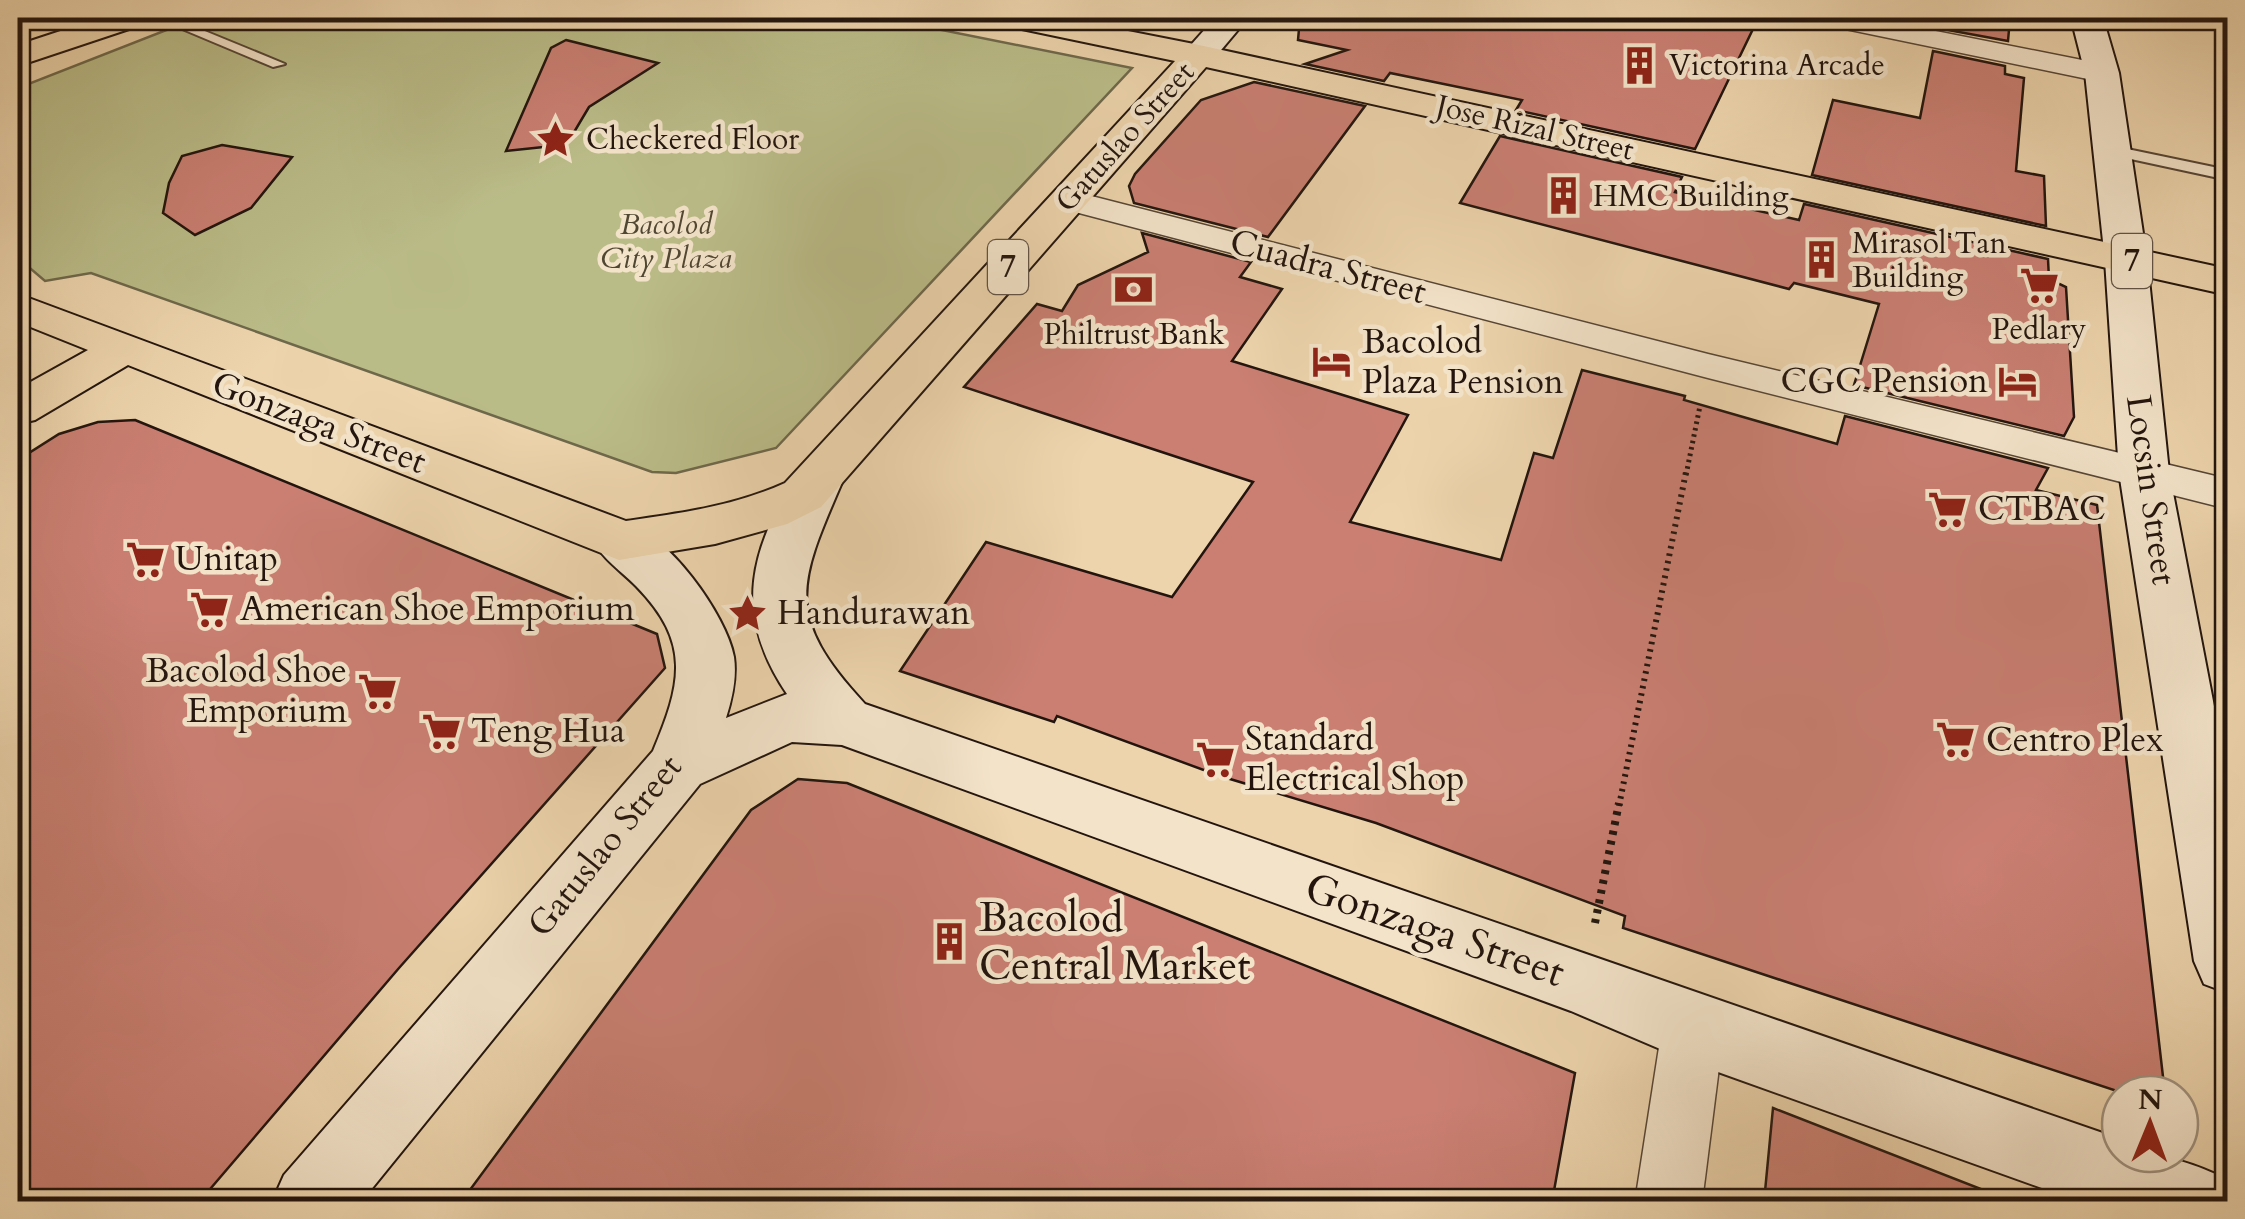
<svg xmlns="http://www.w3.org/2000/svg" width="2245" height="1219" viewBox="0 0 2245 1219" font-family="Cardo,serif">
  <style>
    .green { fill: #babc88; stroke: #6e684b; stroke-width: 2.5 }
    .building { fill: #ca7f72; stroke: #23150e; stroke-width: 2.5 }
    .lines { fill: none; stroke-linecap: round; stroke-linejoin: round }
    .lane-casing { stroke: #564536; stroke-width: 4 }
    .street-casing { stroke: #564536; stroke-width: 3 }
    .secondary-casing { stroke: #23150e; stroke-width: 4 }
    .primary-casing { stroke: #23150e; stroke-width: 4 }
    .path-far2 { stroke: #23150e; stroke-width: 5; stroke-dasharray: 2.5 4; stroke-linecap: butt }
    .path-far1 { stroke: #23150e; stroke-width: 6; stroke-dasharray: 2.5 5; stroke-linecap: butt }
    .path { stroke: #23150e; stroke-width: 8; stroke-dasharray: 4 6; stroke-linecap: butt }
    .lane { fill: #f3e3c9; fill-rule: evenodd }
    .street { fill: #f3e3c9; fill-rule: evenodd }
    .secondary { fill: #f3e3c9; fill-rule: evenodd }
    .primary { fill: #edd4ac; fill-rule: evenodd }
    .labels { text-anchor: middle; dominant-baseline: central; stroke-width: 9; stroke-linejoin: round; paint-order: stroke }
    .far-poi-label { font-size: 30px; fill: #23150e; stroke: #f3e3c9; text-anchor: start }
    .far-street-label { font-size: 30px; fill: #23150e; stroke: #f3e3c9 }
    .far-park-label { font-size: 30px; font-style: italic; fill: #504733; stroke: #f3e3c9 }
    .shield { fill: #f3e3c9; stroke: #615346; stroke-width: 2.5 }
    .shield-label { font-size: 32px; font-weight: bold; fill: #23150e }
    .street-label { font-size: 35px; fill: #23150e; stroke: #f3e3c9 }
    .poi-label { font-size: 35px; fill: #23150e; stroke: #f3e3c9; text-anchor: start }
    .near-poi-label { font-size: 42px; fill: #23150e; stroke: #f3e3c9; text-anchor: start }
    .near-street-label { font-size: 42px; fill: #23150e; stroke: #f3e3c9 }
  </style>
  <rect width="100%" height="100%" fill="#edd4ac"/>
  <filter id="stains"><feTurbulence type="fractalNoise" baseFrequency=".002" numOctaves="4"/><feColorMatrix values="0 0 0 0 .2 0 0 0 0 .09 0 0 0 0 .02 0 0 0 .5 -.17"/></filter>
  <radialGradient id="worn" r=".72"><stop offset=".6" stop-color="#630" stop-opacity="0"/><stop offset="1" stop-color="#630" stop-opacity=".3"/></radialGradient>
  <path class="green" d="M197,18H882L1132,68L776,448L676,473L652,472L91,273L45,281L18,258V88Z"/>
  <g class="building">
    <path d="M1300,18H1679L1753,29L1695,149L1516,110L1522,100L1390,73L1384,81L1305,64L1347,50L1298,40Z"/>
    <path d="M1939,18H2010L2008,41L1937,28Z"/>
    <path d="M566,40L658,63L589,107L570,139L553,146L506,151L551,48Z"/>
    <path d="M1933,51L2005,66V74L2024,78L2016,171L2044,176L2046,226L1812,175L1833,100L1920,118Z"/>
    <path d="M1254,82L1365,106L1268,237L1134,203L1129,186L1135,174L1201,100Z"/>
    <path d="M1500,136L1682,177L1675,192L1799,220L1804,204L2048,259L2049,279L2066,287L2074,417L2064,436L1854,385L1879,304L1794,283L1789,289L1460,203Z"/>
    <path d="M222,145L292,157L251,208L195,235L163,213L169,183L182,156Z"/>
    <path d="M1142,233L1251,262L1240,277L1282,289L1232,361L1408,415L1350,522L1501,560L1534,453L1553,458L1582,370L1685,396L1684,400L1837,444L1845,416L2048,468L2036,490L2097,505L2165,1094H2126L1623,928L1625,916L1376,823L1220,776L1057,716L1054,722L900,671L986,542L1172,597L1253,482L964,387L1037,304L1062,311L1078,285L1148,252Z"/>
    <path d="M135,420L657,634L665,668L399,968L199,1202H18V460L59,434L98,422Z"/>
    <path d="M798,779L847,783L1575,1073L1552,1202H461L751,810Z"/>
    <path d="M1773,1108L2004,1198L2003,1202H1764Z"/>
  </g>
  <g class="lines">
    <defs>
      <g id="lane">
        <path d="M156,18H173L285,64L273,67Z"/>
        <path d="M2108,145L2228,170V180L2103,153V147Z"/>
      </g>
      <g id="street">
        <path d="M1817,18H1870L2102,64L2113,67L2117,73L2113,79L2102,82L1831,26Z"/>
        <path d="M1068,190L1708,354L2228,479V509L1708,378L1056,207L1051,200L1056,193Z"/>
        <path d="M1693,998L1715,1007L1724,1028L1702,1202H1635L1662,1028L1671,1007Z"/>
      </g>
      <g id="secondary">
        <path d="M1215,18H1248L1211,62H1187L1182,55Z"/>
        <path d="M2071,18H2103L2119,73L2147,260L2169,472L2228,779V993L2204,984L2194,961L2119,472L2105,260L2085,73Z"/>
        <path d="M818,463L836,468L843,480C798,584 783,616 865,704L2120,1139V1154C2160,1154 2181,1159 2218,1175L2228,1202H2081L1693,1063L1571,1011L842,745L792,742L700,784L361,1202H272L284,1175L653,751C681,684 692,643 636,586C621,571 604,560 593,541L600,528C608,525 615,522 623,523C666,530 727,616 734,657C737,678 732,699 726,718L787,694C731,611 751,549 800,468Z"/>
      </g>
      <g id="primary">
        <path d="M100,18H146L141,25L18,66V45Z"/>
        <path d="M1001,18H1062L1199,45L2228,269V295L1206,67L821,507L787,524L715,544L619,560L128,365L35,420L18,424V389L88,350L18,322V294L626,521C682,513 734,506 785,483L1175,61L1017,28L1006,25Z"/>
      </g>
    </defs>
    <use href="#lane" class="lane-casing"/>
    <use href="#street" class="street-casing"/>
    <use href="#secondary" class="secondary-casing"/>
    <use href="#primary" class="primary-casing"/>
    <path class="path-far2" d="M1686,475L1700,406"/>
    <path class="path-far1" d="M1619,806L1686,472"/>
    <path class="path" d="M1595,923L1619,803"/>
    <use href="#lane" class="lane"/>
    <use href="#street" class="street"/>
    <use href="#secondary" class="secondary"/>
    <use href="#primary" class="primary"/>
  </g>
  <defs>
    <symbol id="building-bare" viewBox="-9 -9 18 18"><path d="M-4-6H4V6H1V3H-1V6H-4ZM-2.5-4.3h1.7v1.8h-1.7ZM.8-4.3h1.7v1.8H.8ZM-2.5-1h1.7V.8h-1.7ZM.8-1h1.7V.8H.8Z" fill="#8f2418" stroke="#f3e3c9" stroke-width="2.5" paint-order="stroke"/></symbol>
    <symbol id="sight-bare" viewBox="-9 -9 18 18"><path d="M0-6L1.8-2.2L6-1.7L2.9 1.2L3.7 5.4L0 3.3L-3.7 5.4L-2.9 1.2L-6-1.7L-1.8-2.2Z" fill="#8f2418" stroke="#f3e3c9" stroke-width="2.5" paint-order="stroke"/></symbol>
    <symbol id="supermarket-bare" viewBox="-9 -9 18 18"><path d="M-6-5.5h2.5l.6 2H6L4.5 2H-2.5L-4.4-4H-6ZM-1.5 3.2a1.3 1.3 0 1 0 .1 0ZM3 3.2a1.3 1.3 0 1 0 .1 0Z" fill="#8f2418" stroke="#f3e3c9" stroke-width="2.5" paint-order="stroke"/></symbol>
    <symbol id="bank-bare" viewBox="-9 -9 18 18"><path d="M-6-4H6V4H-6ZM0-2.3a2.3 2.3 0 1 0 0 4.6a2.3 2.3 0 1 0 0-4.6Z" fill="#8f2418" stroke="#f3e3c9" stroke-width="2.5" paint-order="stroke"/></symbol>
    <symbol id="hotel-bare" viewBox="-9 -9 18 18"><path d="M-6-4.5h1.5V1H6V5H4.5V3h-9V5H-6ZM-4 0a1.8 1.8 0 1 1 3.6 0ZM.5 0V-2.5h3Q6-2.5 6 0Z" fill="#8f2418" stroke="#f3e3c9" stroke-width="2.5" paint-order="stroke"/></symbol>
  </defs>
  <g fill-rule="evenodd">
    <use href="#building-bare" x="1612" y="38" width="55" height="55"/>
    <use href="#sight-bare" x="528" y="112" width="55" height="55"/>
    <use href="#building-bare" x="1536" y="168" width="55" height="55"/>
    <use href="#building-bare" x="1794" y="232" width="55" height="55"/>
    <use href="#supermarket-bare" x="2012" y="258" width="55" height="55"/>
    <use href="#bank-bare" x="1106" y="262" width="55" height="55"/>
    <use href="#hotel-bare" x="1304" y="334" width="55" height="55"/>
    <use href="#hotel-bare" x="1990" y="354" width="55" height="55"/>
    <use href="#supermarket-bare" x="1920" y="482" width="55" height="55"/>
    <use href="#supermarket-bare" x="118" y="532" width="55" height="55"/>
    <use href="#supermarket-bare" x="182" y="582" width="55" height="55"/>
    <use href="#sight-bare" x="720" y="586" width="55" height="55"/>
    <use href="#supermarket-bare" x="350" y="664" width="55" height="55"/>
    <use href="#supermarket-bare" x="414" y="704" width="55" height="55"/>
    <use href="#supermarket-bare" x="1928" y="712" width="55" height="55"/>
    <use href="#supermarket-bare" x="1188" y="732" width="55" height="55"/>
    <use href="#building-bare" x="922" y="914" width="55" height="55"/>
  </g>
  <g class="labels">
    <g class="far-poi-label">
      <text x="1669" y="65">Victorina Arcade</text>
      <text x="586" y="139">Checkered Floor</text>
      <text x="1593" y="196">HMC Building</text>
      <text x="1852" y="243">Mirasol Tan<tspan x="1852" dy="34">Building</tspan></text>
      <text x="2039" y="329" text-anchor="middle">Pedlary</text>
      <text x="1134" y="334" text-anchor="middle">Philtrust Bank</text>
    </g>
    <g class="far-street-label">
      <text transform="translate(1535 128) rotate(13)">Jose Rizal Street</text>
      <text transform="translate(1125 137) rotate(-48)">Gatuslao Street</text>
    </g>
    <g class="far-park-label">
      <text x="666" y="224">Bacolod<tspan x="666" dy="34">City Plaza</tspan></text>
    </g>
    <g class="shield">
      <rect x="2112" y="234" width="40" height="54" rx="8"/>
      <rect x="988" y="240" width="40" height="54" rx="8"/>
    </g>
    <g class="shield-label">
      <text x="2132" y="261">7</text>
      <text x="1008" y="267">7</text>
    </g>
    <g class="street-label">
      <text transform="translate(1328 267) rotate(15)">Cuadra Street</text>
      <text transform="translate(319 423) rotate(21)">Gonzaga Street</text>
      <text transform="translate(2151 490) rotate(82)">Locsin Street</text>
      <text transform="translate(605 846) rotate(-51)">Gatuslao Street</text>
    </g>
    <g class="poi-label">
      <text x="1362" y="342">Bacolod<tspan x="1362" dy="40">Plaza Pension</tspan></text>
      <text x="1988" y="381" text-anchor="end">CGC Pension</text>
      <text x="1978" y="509">CTBAC</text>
      <text x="175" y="559">Unitap</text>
      <text x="240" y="609">American Shoe Emporium</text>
      <text x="777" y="613">Handurawan</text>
      <text x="347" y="671" text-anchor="end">Bacolod Shoe<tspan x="347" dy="40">Emporium</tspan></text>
      <text x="471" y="731">Teng Hua</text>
      <text x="1245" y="739">Standard<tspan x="1245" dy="40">Electrical Shop</tspan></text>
      <text x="1986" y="740">Centro Plex</text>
    </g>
    <g class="near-poi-label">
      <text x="979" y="917">Bacolod<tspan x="979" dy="48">Central Market</tspan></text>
    </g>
    <g class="near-street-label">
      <text transform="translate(1435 930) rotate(19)">Gonzaga Street</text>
    </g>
  </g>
  <rect width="2245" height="1219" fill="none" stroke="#edd4ac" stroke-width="60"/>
  <rect x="20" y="20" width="2205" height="1179" fill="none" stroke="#23150e" stroke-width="5"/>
  <rect x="30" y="30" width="2185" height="1159" fill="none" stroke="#23150e" stroke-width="2.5"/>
  <g transform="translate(2150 1124) rotate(1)"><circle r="48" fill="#f3e3c9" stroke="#a0917e" stroke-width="2.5"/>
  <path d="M0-8L18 38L0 25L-18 38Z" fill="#8f2418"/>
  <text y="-15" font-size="28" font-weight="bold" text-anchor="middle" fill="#23150e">N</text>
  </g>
  <rect width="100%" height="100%" filter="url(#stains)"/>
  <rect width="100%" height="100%" fill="url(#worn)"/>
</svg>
